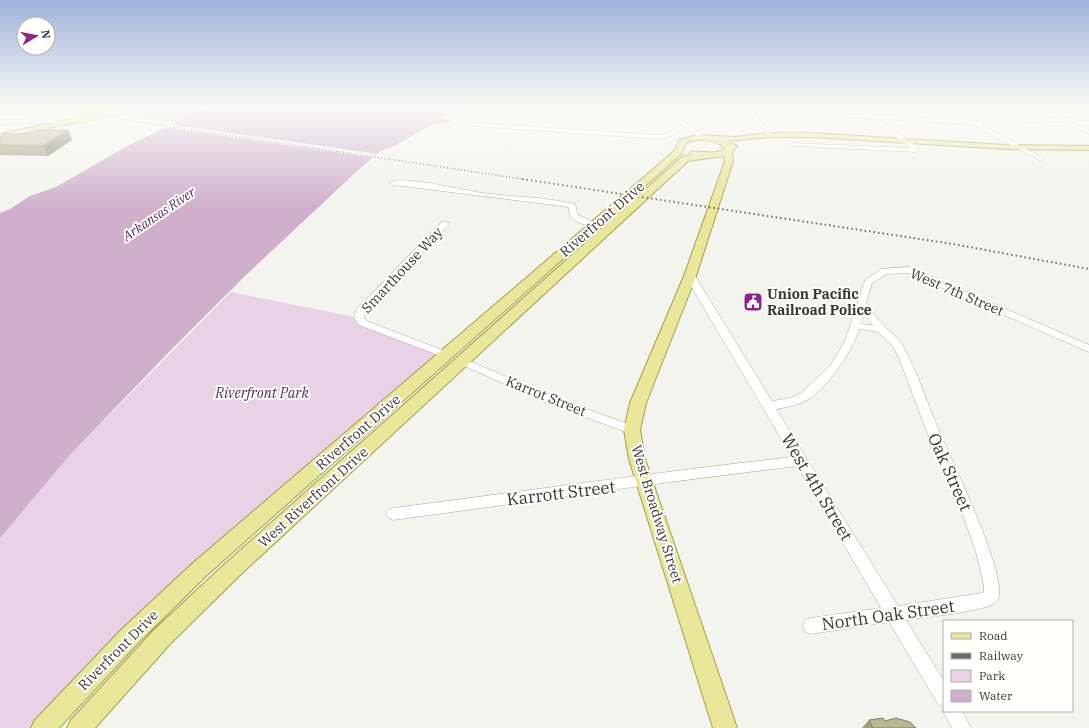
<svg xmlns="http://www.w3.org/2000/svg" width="1089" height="728" viewBox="0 0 1089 728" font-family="'IBM Plex Serif',serif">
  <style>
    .green { fill: #e9d1e6 }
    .water { fill: #cfafcb }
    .pier { fill: #f4f4ee }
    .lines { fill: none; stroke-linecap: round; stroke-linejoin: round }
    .minor-casing { stroke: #aaaaa4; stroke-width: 1 }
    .major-casing { stroke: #a39f4b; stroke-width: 2 }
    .minor { fill: #fff; fill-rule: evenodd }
    .major { fill: #eae79a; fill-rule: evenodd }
    .rail-far1 { stroke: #6c6c69; stroke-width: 1.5; stroke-dasharray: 1 2.5; stroke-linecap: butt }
    .rail { stroke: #6c6c69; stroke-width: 2; stroke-dasharray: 1.5 3; stroke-linecap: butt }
    .major-bridge-casing { stroke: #a39f4b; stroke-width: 9; stroke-linecap: butt }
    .major-bridge { stroke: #eae79a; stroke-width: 8 }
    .wall { fill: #9e9d7c }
    .shaded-wall { fill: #818065 }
    .building { fill: #b8b790; stroke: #818065 }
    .labels { text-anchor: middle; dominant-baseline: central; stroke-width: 4; stroke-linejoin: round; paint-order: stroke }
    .far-water-label { font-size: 13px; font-style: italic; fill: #542a51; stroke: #fffffe }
    .street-label { font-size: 14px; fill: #383836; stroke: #fffffe }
    .poi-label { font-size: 14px; font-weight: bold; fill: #383836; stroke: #fffffe; text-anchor: start }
    .park-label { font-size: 14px; font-style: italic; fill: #552c52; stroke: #fffffe }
    .near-street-label { font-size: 17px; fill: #383836; stroke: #fffffe }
  </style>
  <rect width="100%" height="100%" fill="#f4f4ee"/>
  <g class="green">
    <path d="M139,107H206L177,122L114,114Z"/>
    <path d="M231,292L359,318L446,355L200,569L46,728H0V538L69,456Z"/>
  </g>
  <path class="water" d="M208,107H469L452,115L440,117L442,120H451L450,122L431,125L394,146L380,151L355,173L246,275L167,354L69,456L0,538V213L10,209L30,196L56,187L127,146Z"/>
  <path class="pier" d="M169,124L379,154L375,158L163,127Z"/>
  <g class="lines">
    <defs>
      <g id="minor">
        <path d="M659,107H666L706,138L701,139Z"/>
        <path d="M680,107L745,108L744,107H750L751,109L864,115L854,107H861L873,115L964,120L942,107C955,107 962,116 973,120C989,125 1036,119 1055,118L1033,107H1041L1063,118L1089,116V120L1070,121L1089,130V134L1061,121L981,124L1043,158V160L1041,161L971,124L878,119L913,143L919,150L916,152L794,146L792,145V143L911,148L870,118L754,112L772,135L769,137L748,112L683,109Z"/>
        <path d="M0,120L55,119L58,121L55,123L0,124Z"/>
        <path d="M476,123L658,135L668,133L673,129L676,131L672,136L658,139L474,126V124Z"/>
        <path d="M391,181C413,177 460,190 483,193C514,197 544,197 575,204L578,215L599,225L595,227L579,223L571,218L568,207L561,206L394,185L390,183Z"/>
        <path d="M443,221L450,223L365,313L364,318L367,321L450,353L451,355L450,357L446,358L359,325L354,318L356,310Z"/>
        <path d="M909,267L1089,345V352L908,273L887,274L872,283L866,303C872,311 878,320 885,327C891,333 898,337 902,344C917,371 926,400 938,428C948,453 1012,582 997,601C988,612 924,617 906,620L944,681V707L938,704L889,622L811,634L805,632L803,626L805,620L811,618L881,608L798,466C662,482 528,502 393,520L388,518L386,514L388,510L393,508C526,491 659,472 792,457L685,276L690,273L695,276L772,401L790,398L801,393L830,366L845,341L865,280L882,269ZM864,313L873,325L860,324ZM859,329L878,332L892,345L899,358L925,427L964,518L976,552L984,586V592L982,593L898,606L776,409C787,407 799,405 809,399C829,385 852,353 859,329Z"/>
        <path d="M462,358L552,396L636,427L638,430L636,433L632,434L544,402L458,363L457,361L458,359Z"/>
        <path d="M944,708V711H962L971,728H952L943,711Z"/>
      </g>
      <g id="major">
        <path d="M123,107H135L118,112V108Z"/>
        <path d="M80,117H83V121L0,138V134Z"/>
        <path d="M769,133H810L1006,145L1089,146V150L1006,149L810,137H769L728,141L730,144H733L737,146L732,152L733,161L696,276L646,403L640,430L645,459L737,728H713L629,459L624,430L630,403L684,276L725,161L724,156L688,161L240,575L170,644L95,728H67L71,720L154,630L226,563L682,157L691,155V152C703,150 713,156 725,149C717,138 697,138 686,143L682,153L663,170L207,575L138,643L59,728H31L35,720L122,629L193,563L657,166L675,150L679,140L698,135L735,137Z"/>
      </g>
    </defs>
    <use href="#minor" class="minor-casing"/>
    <use href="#major" class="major-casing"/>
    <use href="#minor" class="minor"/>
    <use href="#major" class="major"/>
    <path class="rail-far1" d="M85,107L126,120L529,180"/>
    <path class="rail" d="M522,179L953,244L1089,269"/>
    <defs>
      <path id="major-bridge" d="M80,119L121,110"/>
    </defs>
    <use href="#major-bridge" class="major-bridge-casing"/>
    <use href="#major-bridge" class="major-bridge"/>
  </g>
  <g class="wall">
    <path d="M0,137L72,140L48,156L0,155Z"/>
    <path d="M869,720L885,721L916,728H862Z"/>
  </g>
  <path class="shaded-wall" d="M68,130L72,140L48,156L43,146Z"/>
  <g class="building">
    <path d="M38,130H68L43,146L0,145V137L4,134H26Z"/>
    <path d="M883,718L885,721L896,718L910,722L916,728H873L869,720Z"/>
  </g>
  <linearGradient id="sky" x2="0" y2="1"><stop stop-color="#9eb2dc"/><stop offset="0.51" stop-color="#fafaf7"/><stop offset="1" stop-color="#fafaf7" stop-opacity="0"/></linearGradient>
  <rect width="1089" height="209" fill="url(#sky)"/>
  <defs>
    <symbol id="civic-square" viewBox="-11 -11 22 22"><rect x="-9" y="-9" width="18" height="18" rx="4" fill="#8d2489" stroke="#fffffe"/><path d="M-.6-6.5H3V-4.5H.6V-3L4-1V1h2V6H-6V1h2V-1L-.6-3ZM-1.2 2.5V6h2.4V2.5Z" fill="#fff"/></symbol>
  </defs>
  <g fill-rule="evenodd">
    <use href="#civic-square" x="742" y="291" width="22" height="22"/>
  </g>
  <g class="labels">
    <g class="far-water-label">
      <text transform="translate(159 214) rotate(-34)">Arkansas River</text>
    </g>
    <g class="street-label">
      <text transform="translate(602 219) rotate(-41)">Riverfront Drive</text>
      <text transform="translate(402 270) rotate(-47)">Smarthouse Way</text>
      <text transform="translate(957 292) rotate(23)">West 7th Street</text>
      <text transform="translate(546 396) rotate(22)">Karrot Street</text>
      <text transform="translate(358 432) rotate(-41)">Riverfront Drive</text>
      <text transform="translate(313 497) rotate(-42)">West Riverfront Drive</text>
      <text transform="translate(657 514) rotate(73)">West Broadway Street</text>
      <text transform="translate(118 650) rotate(-45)">Riverfront Drive</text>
    </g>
    <g class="poi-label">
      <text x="767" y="294">Union Pacific<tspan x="767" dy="16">Railroad Police</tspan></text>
    </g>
    <g class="park-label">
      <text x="262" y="393">Riverfront Park</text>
    </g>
    <g class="near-street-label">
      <text transform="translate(950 472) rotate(66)">Oak Street</text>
      <text transform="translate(817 487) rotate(59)">West 4th Street</text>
      <text transform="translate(561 493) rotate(-7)">Karrott Street</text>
      <text transform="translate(888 615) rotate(-8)">North Oak Street</text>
    </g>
  </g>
  <rect x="943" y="620" width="130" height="92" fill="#fffffe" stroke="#afafae"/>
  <rect x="951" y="633" width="20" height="6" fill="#eae79a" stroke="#afafae"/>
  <text x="979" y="640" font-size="12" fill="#383836">Road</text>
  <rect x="951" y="653" width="20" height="6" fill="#6c6c69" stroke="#afafae"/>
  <text x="979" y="660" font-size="12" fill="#383836">Railway</text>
  <rect x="951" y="670" width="20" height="12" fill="#e9d1e6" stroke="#afafae"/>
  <text x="979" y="680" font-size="12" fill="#383836">Park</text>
  <rect x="951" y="690" width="20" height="12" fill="#cfafcb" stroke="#afafae"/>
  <text x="979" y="700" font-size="12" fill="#383836">Water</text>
  <g transform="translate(36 36) rotate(80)"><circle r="19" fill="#fffffe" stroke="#afafae"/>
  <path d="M0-3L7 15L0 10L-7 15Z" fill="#8d2489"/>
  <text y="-6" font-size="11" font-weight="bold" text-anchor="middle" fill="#383836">N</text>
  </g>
</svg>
